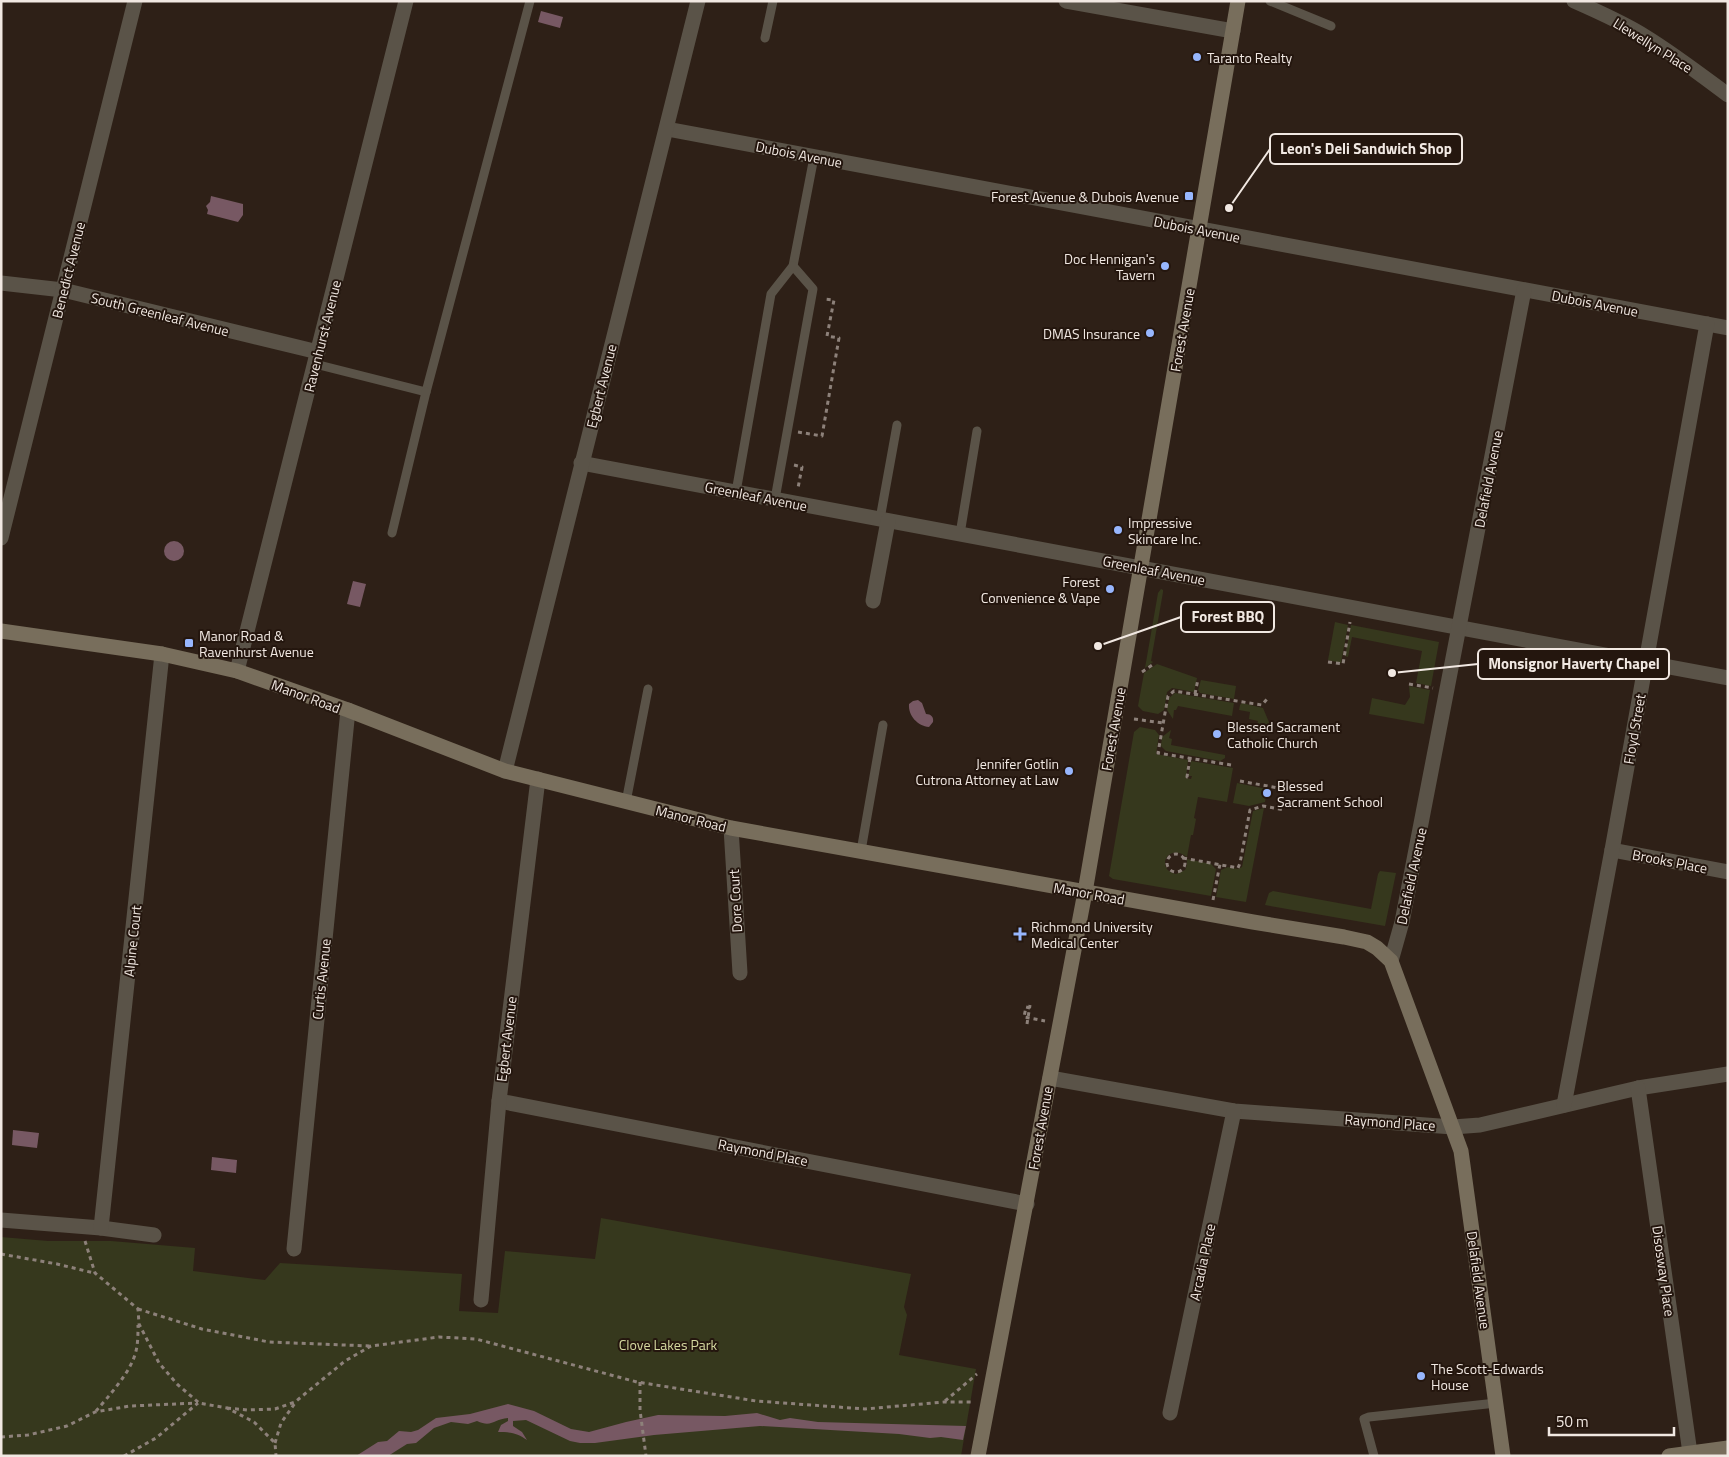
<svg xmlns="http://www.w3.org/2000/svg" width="1729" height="1457" viewBox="0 0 1729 1457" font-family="'Titillium Web',sans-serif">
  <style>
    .green { fill: #36381d }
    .water { fill: #775863 }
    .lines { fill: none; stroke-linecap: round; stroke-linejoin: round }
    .path { stroke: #8d817a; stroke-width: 3; stroke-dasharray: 4 4; stroke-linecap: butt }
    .lane { stroke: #5a5348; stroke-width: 9 }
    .street { stroke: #5a5348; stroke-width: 15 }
    .secondary { stroke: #786e5c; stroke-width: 15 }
    .poi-dot { fill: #97b6fd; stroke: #24160e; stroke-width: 2 }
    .labels { text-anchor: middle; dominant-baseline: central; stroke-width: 4; stroke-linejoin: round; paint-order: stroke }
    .street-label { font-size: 14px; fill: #f1e8e2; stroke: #24160e }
    .poi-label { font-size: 14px; fill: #f1e8e2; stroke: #24160e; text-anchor: start }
    .park-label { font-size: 14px; fill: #d4d89f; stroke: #24160e }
    .leader { fill: none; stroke: #f1e8e2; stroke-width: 2 }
    .callout-dot { fill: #f1e8e2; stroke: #24160e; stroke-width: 2 }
    .callout { fill: #24160e; stroke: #f1e8e2; stroke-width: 2 }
    .callout-label { font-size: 15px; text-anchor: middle; font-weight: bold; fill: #f1e8e2 }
  </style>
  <rect width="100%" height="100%" fill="#2e2017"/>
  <g class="green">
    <path d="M1161,589L1163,590V592L1151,661L1153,662L1145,668L1158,593Z"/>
    <path d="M1335,622L1348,625L1341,663L1328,660Z"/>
    <path d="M1351,625L1439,642L1431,686L1416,683L1422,651L1352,637L1348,657L1345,656Z"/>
    <path d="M1157,664L1197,678L1194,692L1172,688L1167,692L1164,710L1158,714L1143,711L1138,706L1144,673Z"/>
    <path d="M1201,680L1236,686L1234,699L1200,693L1198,690Z"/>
    <path d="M1409,686L1430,690L1424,724L1369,714L1372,698L1405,705L1410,697Z"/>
    <path d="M1175,693L1234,703L1232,716L1178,706L1176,710H1174L1173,719L1167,710L1169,698Z"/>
    <path d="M1242,703L1263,708L1273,732L1256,729L1258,721L1249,719L1250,712L1239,710L1240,705Z"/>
    <path d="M1140,727L1155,730L1159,735L1156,754L1188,760L1186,778L1191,779L1192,776H1188L1191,761L1233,768L1227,802L1198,797L1194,818L1196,819L1193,835H1191L1187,857C1167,842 1155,870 1176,874L1185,870L1187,865V859L1211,864L1216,869L1211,896L1113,879L1109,876L1134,732Z"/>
    <path d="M1171,730L1169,738L1172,739L1171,745L1225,755V758L1220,761L1166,751L1161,746L1162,737Z"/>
    <path d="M1237,783L1267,789L1265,802L1249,806L1233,803Z"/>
    <path d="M1264,808L1246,902L1216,897L1221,870L1228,867L1238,869L1242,867L1253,811Z"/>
    <path d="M1380,871L1396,873L1385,926L1265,905L1269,893L1273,891L1371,909L1378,874Z"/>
    <path d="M601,1218L911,1274L904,1307L907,1315L899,1355L976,1369L961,1456H1V1237L48,1241H111L195,1248L193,1271L265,1280L280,1263L462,1274L459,1311L498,1313L505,1251L595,1259Z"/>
  </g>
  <g class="water">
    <path d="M541,11L563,17L560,28L538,22Z"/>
    <path d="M211,196L243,204V215L238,222L207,214L208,210L206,206L210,202Z"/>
    <circle cx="174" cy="551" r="10"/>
    <path d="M353,581L366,584L360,607L347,604Z"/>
    <path d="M918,700L922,703L926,714C931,714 934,717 933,722L929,727C918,726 908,716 909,704L913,701Z"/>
    <path d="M13,1130L39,1133L37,1148L12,1145Z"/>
    <path d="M212,1157L237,1160L236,1173L211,1170Z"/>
    <path d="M508,1404L534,1411L571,1429L589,1432L626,1422L658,1415L725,1416L757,1413L780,1420L790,1418L818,1422L966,1426L963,1440L941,1437L930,1438L899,1434L760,1426L654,1435L595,1443H580L570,1441L526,1420L513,1421V1426L522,1432L527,1440C518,1433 510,1432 498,1432L501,1425L508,1421V1418C494,1419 492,1428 477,1421L468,1424L451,1422L434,1428L416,1443L407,1444L388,1456H356L378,1442L387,1441L399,1431L411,1432L418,1430L436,1418L470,1414Z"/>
  </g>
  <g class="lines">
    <g class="path">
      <path d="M798,432L822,436L839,338L827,336L834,300L824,299"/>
      <path d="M794,465L802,467L798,488"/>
      <path d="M1328,662L1343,664L1350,622"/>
      <path d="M1142,672L1155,663"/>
      <path d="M1409,684L1433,688"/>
      <path d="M1195,694L1198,679"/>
      <path d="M1134,719L1163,723"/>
      <path d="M1190,758L1187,777L1191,778"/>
      <path d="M1231,765L1158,753L1168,696L1174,691L1262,705L1267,699"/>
      <path d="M1240,781L1289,790"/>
      <circle cx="1176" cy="863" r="9"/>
      <path d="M1183,858L1238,868L1240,863L1250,810L1263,806L1285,810"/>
      <path d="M1213,900L1220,864"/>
      <path d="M1030,1008L1026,1007L1024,1017L1045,1021"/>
      <path d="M1027,1024L1030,1005"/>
      <path d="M85,1241L95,1273L138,1309L139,1324L159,1363L177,1384L199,1403L227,1408L254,1422L275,1443L276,1456"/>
      <path d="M1,1254L57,1264L94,1273"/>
      <path d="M138,1309L202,1329L269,1342L370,1346"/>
      <path d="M640,1382V1410L646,1456"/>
      <path d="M945,1401L977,1374"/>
      <path d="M227,1408L247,1410L275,1409L295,1402L345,1361L371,1346L439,1337L476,1339L637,1382L756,1401L865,1409L944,1402H972"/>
      <path d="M96,1411C108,1397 126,1377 133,1360C138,1349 138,1337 138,1325"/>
      <path d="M1,1437L28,1435L67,1426L95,1412L130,1406L198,1403"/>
      <path d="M275,1443L281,1423L295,1403"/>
      <path d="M124,1456L156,1438L198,1403"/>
    </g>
    <g class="lane">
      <path d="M1270,1L1331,26"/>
      <path d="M765,38L773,1"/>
      <path d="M315,364L426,392L530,1"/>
      <path d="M736,492L771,294L793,266L814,157"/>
      <path d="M775,499L813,289L793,266"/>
      <path d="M880,519L897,425"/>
      <path d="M392,533L426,392"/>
      <path d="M960,534L977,431"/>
      <path d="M626,802L648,689"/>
      <path d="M861,851L883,725"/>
      <path d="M1374,1456L1364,1419L1369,1417L1496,1403"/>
    </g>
    <g class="street">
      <path d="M1066,1L1233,31"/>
      <path d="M1574,1C1599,12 1624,23 1646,37C1675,55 1701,75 1728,95"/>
      <path d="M667,129L1728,328"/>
      <path d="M1,283L63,290L318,352"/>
      <path d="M581,463L1728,678"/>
      <path d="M1,538L135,1"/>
      <path d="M873,601L888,521"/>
      <path d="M237,671L406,1"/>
      <path d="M505,771L698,1"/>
      <path d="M731,828L740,973"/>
      <path d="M1612,850L1728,872"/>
      <path d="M1391,961L1402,922L1524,290"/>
      <path d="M1050,1078L1234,1111L1453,1127L1480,1125L1638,1088L1728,1074"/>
      <path d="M1638,1088L1690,1453"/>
      <path d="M499,1101L1027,1204"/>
      <path d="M1564,1105L1612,850L1707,324"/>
      <path d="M1,1220L101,1228L154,1235"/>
      <path d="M101,1228L162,654"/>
      <path d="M294,1249L348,710"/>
      <path d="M481,1300L499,1101L538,779"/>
      <path d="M1170,1413L1234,1111"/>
    </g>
    <g class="secondary">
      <path d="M1,631L162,654L237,671L348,710L505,771L731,828L1253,922L1344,937L1367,942L1377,948L1391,961L1461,1151L1503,1456"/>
      <path d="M978,1456L1085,892L1238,1"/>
      <path d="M1669,1456L1728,1448"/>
    </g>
  </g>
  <g class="poi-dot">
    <circle cx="1197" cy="57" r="5"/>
    <rect x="1184" y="191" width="10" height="10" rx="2.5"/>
    <circle cx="1165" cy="266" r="5"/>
    <circle cx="1150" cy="333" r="5"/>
    <circle cx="1118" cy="530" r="5"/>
    <circle cx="1110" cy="589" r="5"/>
    <rect x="184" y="638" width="10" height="10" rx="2.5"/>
    <circle cx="1217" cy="734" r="5"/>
    <circle cx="1069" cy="771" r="5"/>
    <circle cx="1267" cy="793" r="5"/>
    <path d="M1017.5 926.5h5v5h5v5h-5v5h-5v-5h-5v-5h5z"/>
    <circle cx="1421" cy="1376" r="5"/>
  </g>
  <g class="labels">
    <g class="street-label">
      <text transform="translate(1653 45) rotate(32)">Llewellyn Place</text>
      <text transform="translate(799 154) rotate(11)">Dubois Avenue</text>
      <text transform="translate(1197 229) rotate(11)">Dubois Avenue</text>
      <text transform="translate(68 270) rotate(-76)">Benedict Avenue</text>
      <text transform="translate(1595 303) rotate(11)">Dubois Avenue</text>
      <text transform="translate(160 314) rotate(14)">South Greenleaf Avenue</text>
      <text transform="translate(1182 330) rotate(-80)">Forest Avenue</text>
      <text transform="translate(322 336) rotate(-76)">Ravenhurst Avenue</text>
      <text transform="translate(601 386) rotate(-76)">Egbert Avenue</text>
      <text transform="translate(1488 479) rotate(-79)">Delafield Avenue</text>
      <text transform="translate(756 496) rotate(11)">Greenleaf Avenue</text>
      <text transform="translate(1154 570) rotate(11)">Greenleaf Avenue</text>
      <text transform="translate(306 696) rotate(20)">Manor Road</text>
      <text transform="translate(1113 729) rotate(-80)">Forest Avenue</text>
      <text transform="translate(1634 729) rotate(-80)">Floyd Street</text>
      <text transform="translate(691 818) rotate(14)">Manor Road</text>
      <text transform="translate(1670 861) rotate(11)">Brooks Place</text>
      <text transform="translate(1411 876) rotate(-78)">Delafield Avenue</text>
      <text transform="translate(1089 893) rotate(10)">Manor Road</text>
      <text transform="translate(735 901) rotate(-93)">Dore Court</text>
      <text transform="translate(132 941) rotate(-84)">Alpine Court</text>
      <text transform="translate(321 979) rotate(-84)">Curtis Avenue</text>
      <text transform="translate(506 1039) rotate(-83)">Egbert Avenue</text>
      <text transform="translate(1390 1122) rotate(4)">Raymond Place</text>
      <text transform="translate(1040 1128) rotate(-80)">Forest Avenue</text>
      <text transform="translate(763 1152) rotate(11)">Raymond Place</text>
      <text transform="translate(1202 1262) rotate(-78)">Arcadia Place</text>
      <text transform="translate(1664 1271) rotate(82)">Disosway Place</text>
      <text transform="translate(1479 1280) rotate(82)">Delafield Avenue</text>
    </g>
    <g class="poi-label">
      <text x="1207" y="57">Taranto Realty</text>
      <text x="1179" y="196" text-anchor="end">Forest Avenue &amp; Dubois Avenue</text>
      <text x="1155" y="258" text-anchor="end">Doc Hennigan's<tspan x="1155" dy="16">Tavern</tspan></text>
      <text x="1140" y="333" text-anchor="end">DMAS Insurance</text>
      <text x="1128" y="522">Impressive<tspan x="1128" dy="16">Skincare Inc.</tspan></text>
      <text x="1100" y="581" text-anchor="end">Forest<tspan x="1100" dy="16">Convenience &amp; Vape</tspan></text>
      <text x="199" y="635">Manor Road &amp;<tspan x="199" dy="16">Ravenhurst Avenue</tspan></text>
      <text x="1227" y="726">Blessed Sacrament<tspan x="1227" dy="16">Catholic Church</tspan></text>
      <text x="1059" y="763" text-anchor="end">Jennifer Gotlin<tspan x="1059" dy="16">Cutrona Attorney at Law</tspan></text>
      <text x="1277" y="785">Blessed<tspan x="1277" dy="16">Sacrament School</tspan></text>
      <text x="1031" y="926">Richmond University<tspan x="1031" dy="16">Medical Center</tspan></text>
      <text x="1431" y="1368">The Scott-Edwards<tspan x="1431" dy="16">House</tspan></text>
    </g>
    <g class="park-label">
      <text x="668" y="1344">Clove Lakes Park</text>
    </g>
  </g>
  <path class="leader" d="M1229 208L1270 149M1098 646L1181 617M1392 673L1478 664"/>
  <g class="callout-dot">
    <circle cx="1229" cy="208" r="5"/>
    <circle cx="1098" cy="646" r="5"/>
    <circle cx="1392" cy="673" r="5"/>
  </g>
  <g class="callout">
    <rect x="1270" y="134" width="192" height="30" rx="5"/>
    <rect x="1181" y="602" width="93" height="30" rx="5"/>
    <rect x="1478" y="649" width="191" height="30" rx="5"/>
  </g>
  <g class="callout-label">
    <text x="1366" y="154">Leon's Deli Sandwich Shop</text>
    <text x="1228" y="622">Forest BBQ</text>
    <text x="1574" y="669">Monsignor Haverty Chapel</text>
  </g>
  <rect width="1729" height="1457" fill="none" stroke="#f1e8e2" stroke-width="5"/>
  <path d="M1549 1427v8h125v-8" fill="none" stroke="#f1e8e2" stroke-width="2.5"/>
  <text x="1556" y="1427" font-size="15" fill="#f1e8e2" stroke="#24160e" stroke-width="4" paint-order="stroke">50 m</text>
</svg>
